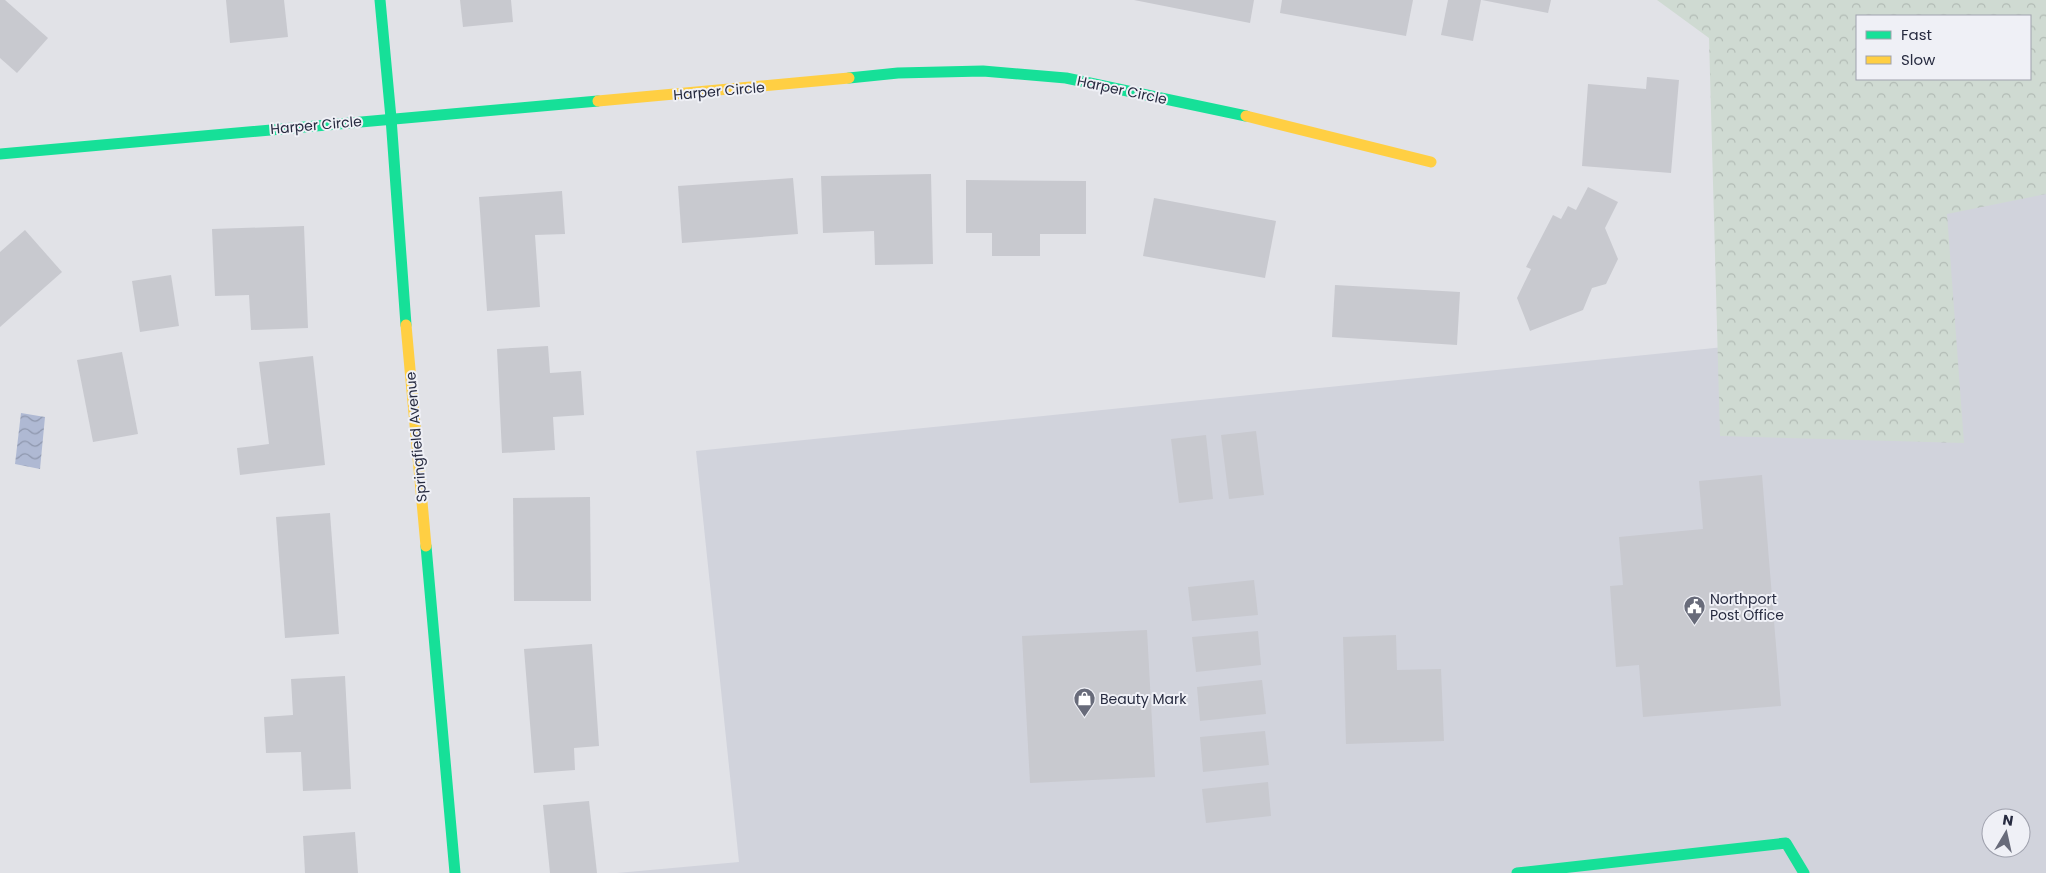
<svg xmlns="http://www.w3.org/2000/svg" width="2046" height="873" viewBox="0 0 2046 873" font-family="Poppins,sans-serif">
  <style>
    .built { fill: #d1d3dc; fill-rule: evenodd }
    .forest { fill: url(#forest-crowns); fill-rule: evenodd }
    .water { fill: url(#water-waves) }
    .building { fill: #c8c9cf }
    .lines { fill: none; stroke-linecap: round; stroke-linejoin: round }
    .fast { stroke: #16e098; stroke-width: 11 }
    .slow { stroke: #ffcf43; stroke-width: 11 }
    .labels { text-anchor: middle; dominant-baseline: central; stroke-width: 4; stroke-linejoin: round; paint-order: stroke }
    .street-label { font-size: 14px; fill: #272b40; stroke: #eff0f6 }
    .poi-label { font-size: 14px; fill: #272b40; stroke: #eff0f6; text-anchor: start }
  </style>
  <defs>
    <pattern id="forest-crowns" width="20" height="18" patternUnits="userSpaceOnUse" patternTransform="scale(1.25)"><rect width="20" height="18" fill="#cfdad2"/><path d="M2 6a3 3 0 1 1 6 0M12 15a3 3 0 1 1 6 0" fill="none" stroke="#b2bbb5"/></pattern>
    <pattern id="water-waves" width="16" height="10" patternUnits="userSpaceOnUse" patternTransform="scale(1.25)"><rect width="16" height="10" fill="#afb9d3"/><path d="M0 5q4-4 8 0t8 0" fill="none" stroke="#8e97ad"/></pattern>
  </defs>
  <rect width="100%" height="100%" fill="#e1e2e7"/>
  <path class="built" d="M2046,87V873H617L739,862L696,451L1744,345ZM1991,818H2021V848H1991Z"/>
  <path class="forest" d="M1657,0H2046V194L1947,214L1964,443L1720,436L1709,38ZM1857,16H2030V79H1857Z"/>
  <path class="water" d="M21,413L45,417L40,469L15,464Z"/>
  <g class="building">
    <path d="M0,0H5L48,38L17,73L0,58Z"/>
    <path d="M226,0H284L288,37L230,43Z"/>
    <path d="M460,0H511L513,22L463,27Z"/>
    <path d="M1134,0H1254L1250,23Z"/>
    <path d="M1282,0H1413L1406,36L1280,13Z"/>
    <path d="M1448,0H1481L1473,41L1441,35Z"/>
    <path d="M1482,0H1551L1548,13Z"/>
    <path d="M1647,77L1679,80L1671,173L1582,166L1588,84L1646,89Z"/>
    <path d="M931,174L933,264L875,265L874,231L823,233L821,176Z"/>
    <path d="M793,178L798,234L682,243L678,186Z"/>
    <path d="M966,180L1086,181V234H1040V256H992V233H966Z"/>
    <path d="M1588,187L1618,202L1605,228L1618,259L1606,284L1592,288L1583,310L1530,331L1517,298L1531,269L1526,267L1553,215L1561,219L1568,206L1576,210Z"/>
    <path d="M562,191L565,234L535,235L540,307L487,311L479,197Z"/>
    <path d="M1154,198L1276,221L1265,278L1143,256Z"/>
    <path d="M304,226L308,328L251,330L249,295L215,296L212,229Z"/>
    <path d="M25,230L62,272L0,327V252Z"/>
    <path d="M171,275L179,326L140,332L132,281Z"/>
    <path d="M1335,285L1460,292L1457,345L1332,337Z"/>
    <path d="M548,346L550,373L581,371L584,415L553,417L555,450L502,453L497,349Z"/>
    <path d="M122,352L138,434L93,442L77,360Z"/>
    <path d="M313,356L325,465L240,475L237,448L269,444L259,362Z"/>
    <path d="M1256,431L1264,495L1229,499L1221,435Z"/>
    <path d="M1206,435L1213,499L1179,503L1171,439Z"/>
    <path d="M1762,475L1781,706L1643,717L1639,665L1616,667L1610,586L1623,585L1619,537L1703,529L1699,481Z"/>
    <path d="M590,497L591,601H514L513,498Z"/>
    <path d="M330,513L339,634L285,638L276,517Z"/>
    <path d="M1254,580L1258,615L1192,621L1188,587Z"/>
    <path d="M1147,630L1155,777L1030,783L1022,636Z"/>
    <path d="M1258,631L1261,665L1196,672L1192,637Z"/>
    <path d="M1396,635L1397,670L1441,669L1444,741L1346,744L1343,637Z"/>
    <path d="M592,644L599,746L574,748L575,770L534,773L524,649Z"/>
    <path d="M345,676L351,789L303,791L301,752L266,753L264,717L293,715L291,679Z"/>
    <path d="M1262,680L1266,714L1200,721L1197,687Z"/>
    <path d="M1265,731L1269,765L1203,772L1200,737Z"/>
    <path d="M1268,782L1271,816L1206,823L1202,789Z"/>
    <path d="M589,801L597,873H550L543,805Z"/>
    <path d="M355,832L358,873H305L303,836Z"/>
  </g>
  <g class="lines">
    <g class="fast">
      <path d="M380,0L391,118L406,325"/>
      <path d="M849,78L898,73L983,71L1066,78L1246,116"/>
      <path d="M0,154L598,101"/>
      <path d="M426,546L455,873"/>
      <path d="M1517,873L1786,843L1804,873"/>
    </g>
    <g class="slow">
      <path d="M598,101L849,78"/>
      <path d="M1246,116L1431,162"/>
      <path d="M406,325L426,546"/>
    </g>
  </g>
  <defs>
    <symbol id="civic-pin" viewBox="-11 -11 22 30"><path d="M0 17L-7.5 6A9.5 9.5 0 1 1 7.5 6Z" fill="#686b7a" stroke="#eff0f6"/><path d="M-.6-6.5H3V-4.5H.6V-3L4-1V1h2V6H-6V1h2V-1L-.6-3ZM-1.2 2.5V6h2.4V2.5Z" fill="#fff"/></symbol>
    <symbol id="shop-pin" viewBox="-11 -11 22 30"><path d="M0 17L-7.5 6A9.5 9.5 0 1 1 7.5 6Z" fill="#686b7a" stroke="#eff0f6"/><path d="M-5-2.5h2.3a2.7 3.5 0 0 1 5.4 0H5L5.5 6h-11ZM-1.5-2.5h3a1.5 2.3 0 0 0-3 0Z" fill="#fff"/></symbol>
  </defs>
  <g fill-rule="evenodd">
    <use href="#civic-pin" x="1682" y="594" width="25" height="34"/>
    <use href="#shop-pin" x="1072" y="686" width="25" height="34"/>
  </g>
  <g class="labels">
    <g class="street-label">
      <text transform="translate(1122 90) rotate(12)">Harper Circle</text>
      <text transform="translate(719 91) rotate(-5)">Harper Circle</text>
      <text transform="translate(316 125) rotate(-5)">Harper Circle</text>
      <text transform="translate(416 437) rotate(-95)">Springfield Avenue</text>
    </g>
    <g class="poi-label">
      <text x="1710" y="599">Northport<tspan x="1710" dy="16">Post Office</tspan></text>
      <text x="1100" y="699">Beauty Mark</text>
    </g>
  </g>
  <rect x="1856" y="15" width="175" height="65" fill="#eff0f6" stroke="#9fa1ad"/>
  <rect x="1866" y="31" width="25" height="8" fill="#16e098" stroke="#9fa1ad"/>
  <text x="1901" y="40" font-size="15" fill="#272b40">Fast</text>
  <rect x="1866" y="56" width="25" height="8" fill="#ffcf43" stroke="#9fa1ad"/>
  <text x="1901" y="65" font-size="15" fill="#272b40">Slow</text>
  <g transform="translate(2006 833) rotate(9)"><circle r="24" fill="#eff0f6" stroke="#9fa1ad"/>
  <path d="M0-4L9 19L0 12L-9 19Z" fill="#686b7a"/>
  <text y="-8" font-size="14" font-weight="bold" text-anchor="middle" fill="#272b40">N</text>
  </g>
</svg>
